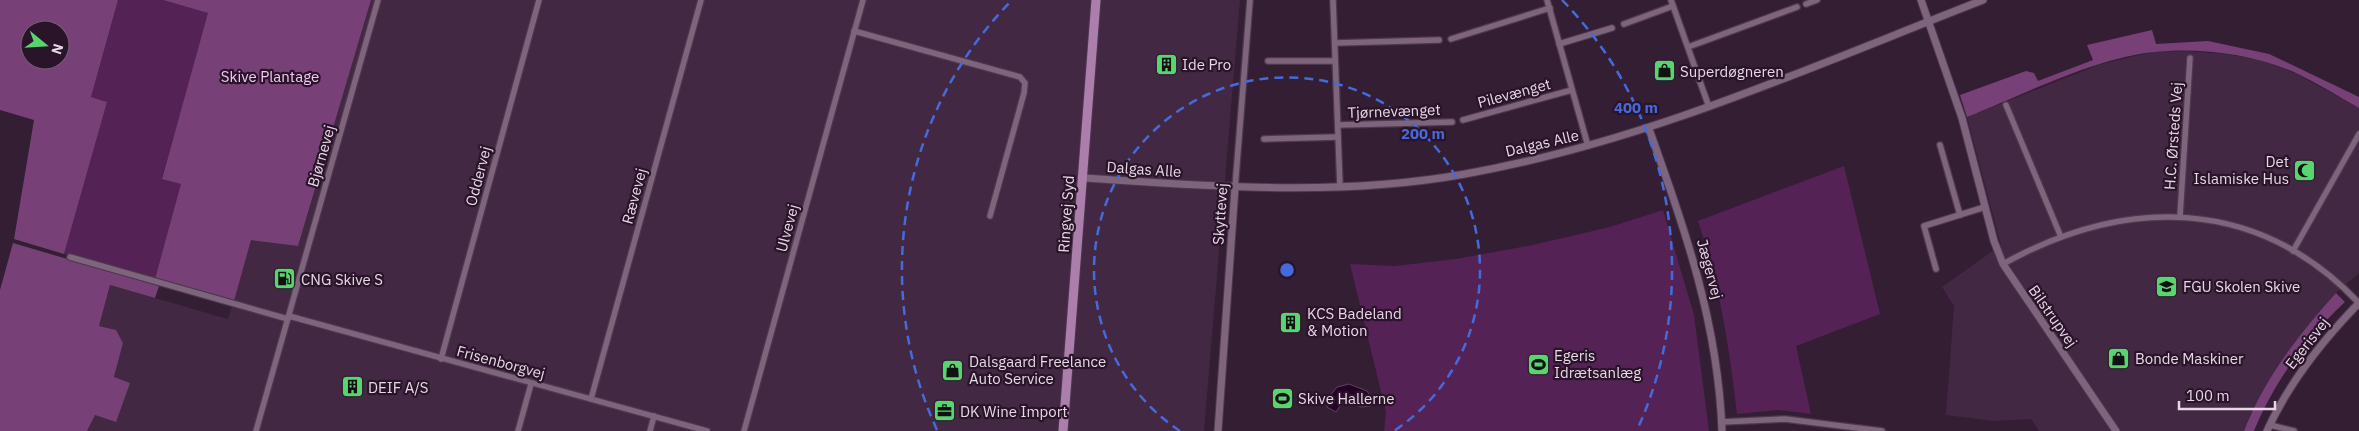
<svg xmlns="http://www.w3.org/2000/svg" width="2359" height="431" viewBox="0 0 2359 431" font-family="'IBM Plex Sans',sans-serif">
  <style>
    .built { fill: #432843 }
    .green { fill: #525 }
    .forest { fill: #774177; fill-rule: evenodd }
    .water { fill: #260128; stroke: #604261 }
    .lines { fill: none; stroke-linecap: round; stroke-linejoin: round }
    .minor-casing { stroke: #4c394c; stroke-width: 8 }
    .tertiary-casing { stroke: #4c394c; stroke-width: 9 }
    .primary-casing { stroke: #4c394c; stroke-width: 11 }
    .minor { stroke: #7e647d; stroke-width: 5.5 }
    .tertiary { stroke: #7e647d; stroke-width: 7 }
    .primary { stroke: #ac7eac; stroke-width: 9 }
    .ring { fill: none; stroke: #456adb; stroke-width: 2.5; stroke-dasharray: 9 6 }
    .labels { text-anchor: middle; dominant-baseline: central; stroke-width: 4.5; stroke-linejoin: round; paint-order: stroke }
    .poi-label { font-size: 15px; fill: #e7d8e6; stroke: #2a142a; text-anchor: start }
    .park-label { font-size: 15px; fill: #f6c6f5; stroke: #2a142a }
    .street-label { font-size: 15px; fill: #e7d8e6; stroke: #2a142a }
    .centre { fill: #456adb; stroke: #2a142a; stroke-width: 2.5 }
    .ring-label { font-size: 15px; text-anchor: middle; font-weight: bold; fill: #456adb; stroke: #2a142a; stroke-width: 4.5; stroke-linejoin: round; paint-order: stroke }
  </style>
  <rect width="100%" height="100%" fill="#341e34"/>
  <g class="built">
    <path d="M371,0H1240L1204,431H87L95,415L130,383L114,378L123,343L116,330L99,326L110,285L228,319L251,239L298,246Z"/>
    <path d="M2185,51L2226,54L2259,60L2295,73L2359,108V273L2336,293L2250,415L2244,431H2039L2031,419L1993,421L1946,415L1954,306L1942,287L2001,245L1967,117L2098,65L2152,52Z"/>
  </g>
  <g class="green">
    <path d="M118,0H163L209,13L162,178L182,184L155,279L64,254L107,102L91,97Z"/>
    <path d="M1844,166L1880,314L1796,346L1811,414L1777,410L1737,414C1729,346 1720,286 1698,221Z"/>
    <path d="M1663,210L1694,315L1709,431H1384L1386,412L1350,264L1395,266L1456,259L1528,246L1610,227Z"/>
  </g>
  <g class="forest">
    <path d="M0,0H118L91,97L107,102L64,254L14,239L34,120L0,110ZM30,30H60V60H30Z"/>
    <path d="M163,0H371L298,246L251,240L234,301L155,279L181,184L162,179L208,13Z"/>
    <path d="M2152,30L2156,44L2208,41L2269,54L2359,97V108C2338,96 2317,83 2296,73C2253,54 2200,47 2154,52C2095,58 2022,95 1967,117L1960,95L2026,71L2034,73L2038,81L2093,60L2087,45Z"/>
    <path d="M13,243L159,286L155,298L110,285L99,326L116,330L123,343L114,377L130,383L116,422L95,415L87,431H0V290Z"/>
    <path d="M2336,293L2345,302C2306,338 2274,382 2254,431H2244C2264,379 2299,334 2336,293Z"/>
  </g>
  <path class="water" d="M1349,384L1367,391L1372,399L1370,406L1361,407L1344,400L1336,412L1327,407L1329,397L1337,387Z"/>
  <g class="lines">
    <defs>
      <g id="minor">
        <path d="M1333,0L1340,187"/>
        <path d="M1547,0L1588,146"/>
        <path d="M1671,0L1709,107"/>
        <path d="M1806,4L1817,0"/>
        <path d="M1624,24L1673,6"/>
        <path d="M854,31L1020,77L1025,83L1024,93L990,216"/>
        <path d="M1451,39L1550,8"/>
        <path d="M1335,43L1439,40"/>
        <path d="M1559,44L1612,28"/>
        <path d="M1688,47L1797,7"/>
        <path d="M1268,61H1335"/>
        <path d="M2006,105L2061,237"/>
        <path d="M1463,120L1572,90"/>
        <path d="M1338,125L1452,122"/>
        <path d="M1264,139L1338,137"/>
        <path d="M1940,145L1960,215"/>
        <path d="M1235,188L1250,0"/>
        <path d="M2180,216L2190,58"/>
        <path d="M2293,251L2359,134"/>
        <path d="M70,257L288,319"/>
        <path d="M2003,264C2126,196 2257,196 2359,303"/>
        <path d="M1936,269L1924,226L1985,207"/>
        <path d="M289,316L707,431"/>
        <path d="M441,359L539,0"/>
        <path d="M591,399L701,0"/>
        <path d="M1722,422L1785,419L1882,431"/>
        <path d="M2270,425L2294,431"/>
        <path d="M256,431L378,0"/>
        <path d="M518,431L531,384"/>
        <path d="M650,431L654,416"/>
        <path d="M744,431L863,0"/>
      </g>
      <g id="tertiary">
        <path d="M1921,0L1962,118L1994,241L2003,264L2116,431"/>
        <path d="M1649,129C1685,230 1718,322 1722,431"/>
        <path d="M1083,178C1210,186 1338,197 1465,174C1646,142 1813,66 1983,0"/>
        <path d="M1218,431L1235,188"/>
        <path d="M2267,431C2289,382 2322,341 2359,303"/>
      </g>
      <path id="primary" d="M1063,431L1096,0"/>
    </defs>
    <use href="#minor" class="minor-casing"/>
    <use href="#tertiary" class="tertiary-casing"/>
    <use href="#primary" class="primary-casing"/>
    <use href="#minor" class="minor"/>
    <use href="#tertiary" class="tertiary"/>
    <use href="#primary" class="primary"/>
  </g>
  <g class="ring">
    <path d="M1180 431A193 193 0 1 1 1394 431"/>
    <path d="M937 430A385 385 0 0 1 1012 0M1562 0A385 385 0 0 1 1637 430"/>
  </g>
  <defs>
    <symbol id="building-square" viewBox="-11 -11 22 22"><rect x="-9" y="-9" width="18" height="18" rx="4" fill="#59d56f" stroke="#2a142a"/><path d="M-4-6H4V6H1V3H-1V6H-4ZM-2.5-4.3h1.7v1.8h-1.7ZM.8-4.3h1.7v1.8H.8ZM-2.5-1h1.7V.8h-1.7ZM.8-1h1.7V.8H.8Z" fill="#111"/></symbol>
    <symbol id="shop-square" viewBox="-11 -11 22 22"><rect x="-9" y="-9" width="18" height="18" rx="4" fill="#59d56f" stroke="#2a142a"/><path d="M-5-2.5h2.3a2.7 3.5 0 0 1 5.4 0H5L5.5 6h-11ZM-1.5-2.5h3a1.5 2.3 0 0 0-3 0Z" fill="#111"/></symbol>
    <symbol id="mosque-square" viewBox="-11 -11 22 22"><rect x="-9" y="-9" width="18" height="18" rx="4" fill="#59d56f" stroke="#2a142a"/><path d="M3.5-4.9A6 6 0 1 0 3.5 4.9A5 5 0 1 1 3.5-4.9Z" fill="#111"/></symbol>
    <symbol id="fuel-square" viewBox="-11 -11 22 22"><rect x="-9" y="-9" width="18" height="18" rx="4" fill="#59d56f" stroke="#2a142a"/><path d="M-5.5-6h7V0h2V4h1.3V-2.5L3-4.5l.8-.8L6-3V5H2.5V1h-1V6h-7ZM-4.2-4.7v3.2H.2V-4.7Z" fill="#111"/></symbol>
    <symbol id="school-square" viewBox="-11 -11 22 22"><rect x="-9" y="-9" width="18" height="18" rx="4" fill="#59d56f" stroke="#2a142a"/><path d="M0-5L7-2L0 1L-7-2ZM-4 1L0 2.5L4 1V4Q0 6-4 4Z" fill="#111"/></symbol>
    <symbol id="stadium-square" viewBox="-11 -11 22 22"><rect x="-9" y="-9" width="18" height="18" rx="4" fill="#59d56f" stroke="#2a142a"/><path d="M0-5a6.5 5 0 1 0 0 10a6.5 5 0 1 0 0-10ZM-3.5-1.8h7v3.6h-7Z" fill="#111"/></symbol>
    <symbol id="office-square" viewBox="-11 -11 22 22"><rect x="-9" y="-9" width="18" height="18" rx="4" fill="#59d56f" stroke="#2a142a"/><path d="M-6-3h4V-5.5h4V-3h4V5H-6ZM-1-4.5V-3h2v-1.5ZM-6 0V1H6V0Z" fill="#111"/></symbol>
  </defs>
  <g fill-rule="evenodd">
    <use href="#building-square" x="1154" y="52" width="25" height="25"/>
    <use href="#shop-square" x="1652" y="58" width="25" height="25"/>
    <use href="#mosque-square" x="2292" y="158" width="25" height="25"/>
    <use href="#fuel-square" x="272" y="266" width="25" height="25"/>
    <use href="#school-square" x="2154" y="274" width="25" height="25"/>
    <use href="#building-square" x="1278" y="310" width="25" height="25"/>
    <use href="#shop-square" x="2106" y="346" width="25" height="25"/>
    <use href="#stadium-square" x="1526" y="352" width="25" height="25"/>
    <use href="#shop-square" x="940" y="358" width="25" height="25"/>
    <use href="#building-square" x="340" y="374" width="25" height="25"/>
    <use href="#stadium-square" x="1270" y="386" width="25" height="25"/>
    <use href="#office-square" x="932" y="398" width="25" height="25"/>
  </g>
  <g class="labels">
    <g class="poi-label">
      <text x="1182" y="64">Ide Pro</text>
      <text x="1680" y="71">Superdøgneren</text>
      <text x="2289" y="161" text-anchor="end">Det<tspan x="2289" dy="17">Islamiske Hus</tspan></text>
      <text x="301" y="279">CNG Skive S</text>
      <text x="2183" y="286">FGU Skolen Skive</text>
      <text x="1307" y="313">KCS Badeland<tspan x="1307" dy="17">&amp; Motion</tspan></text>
      <text x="1554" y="355">Egeris<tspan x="1554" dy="17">Idrætsanlæg</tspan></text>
      <text x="2135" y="358">Bonde Maskiner</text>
      <text x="969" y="361">Dalsgaard Freelance<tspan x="969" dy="17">Auto Service</tspan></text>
      <text x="368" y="387">DEIF A/S</text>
      <text x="1298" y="398">Skive Hallerne</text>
      <text x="960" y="411">DK Wine Import</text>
    </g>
    <g class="park-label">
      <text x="270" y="76">Skive Plantage</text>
    </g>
    <g class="street-label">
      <text transform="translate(1514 93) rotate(-15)">Pilevænget</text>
      <text transform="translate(1394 111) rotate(-2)">Tjørnevænget</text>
      <text transform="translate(2173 136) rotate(-86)">H.C. Ørsteds Vej</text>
      <text transform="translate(1542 143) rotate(-13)">Dalgas Alle</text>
      <text transform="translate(321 156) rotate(-74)">Bjørnevej</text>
      <text transform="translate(1144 169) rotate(4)">Dalgas Alle</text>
      <text transform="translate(478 176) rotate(-75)">Oddervej</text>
      <text transform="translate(634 196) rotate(-75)">Rævevej</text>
      <text transform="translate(1066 214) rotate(-86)">Ringvej Syd</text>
      <text transform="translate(1220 214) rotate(-86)">Skyttevej</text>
      <text transform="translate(787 228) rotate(-75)">Ulvevej</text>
      <text transform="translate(1710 269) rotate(75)">Jægervej</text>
      <text transform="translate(2053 316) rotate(55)">Bilstrupvej</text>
      <text transform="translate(2307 343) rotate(-52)">Egerisvej</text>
      <text transform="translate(501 362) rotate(15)">Frisenborgvej</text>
    </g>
  </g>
  <circle cx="1287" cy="270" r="8" class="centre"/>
  <g class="ring-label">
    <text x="1636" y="113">400 m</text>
    <text x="1423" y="139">200 m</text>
  </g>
  <g transform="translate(45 45) rotate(108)"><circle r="24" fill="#2a142a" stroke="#766275"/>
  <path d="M0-4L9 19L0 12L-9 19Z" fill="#59d56f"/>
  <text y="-8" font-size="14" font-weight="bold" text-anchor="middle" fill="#e7d8e6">N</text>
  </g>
  <path d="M2179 401v8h96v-8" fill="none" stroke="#e7d8e6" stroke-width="2.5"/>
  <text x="2186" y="401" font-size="15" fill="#e7d8e6" stroke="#2a142a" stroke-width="4" paint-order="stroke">100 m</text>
</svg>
